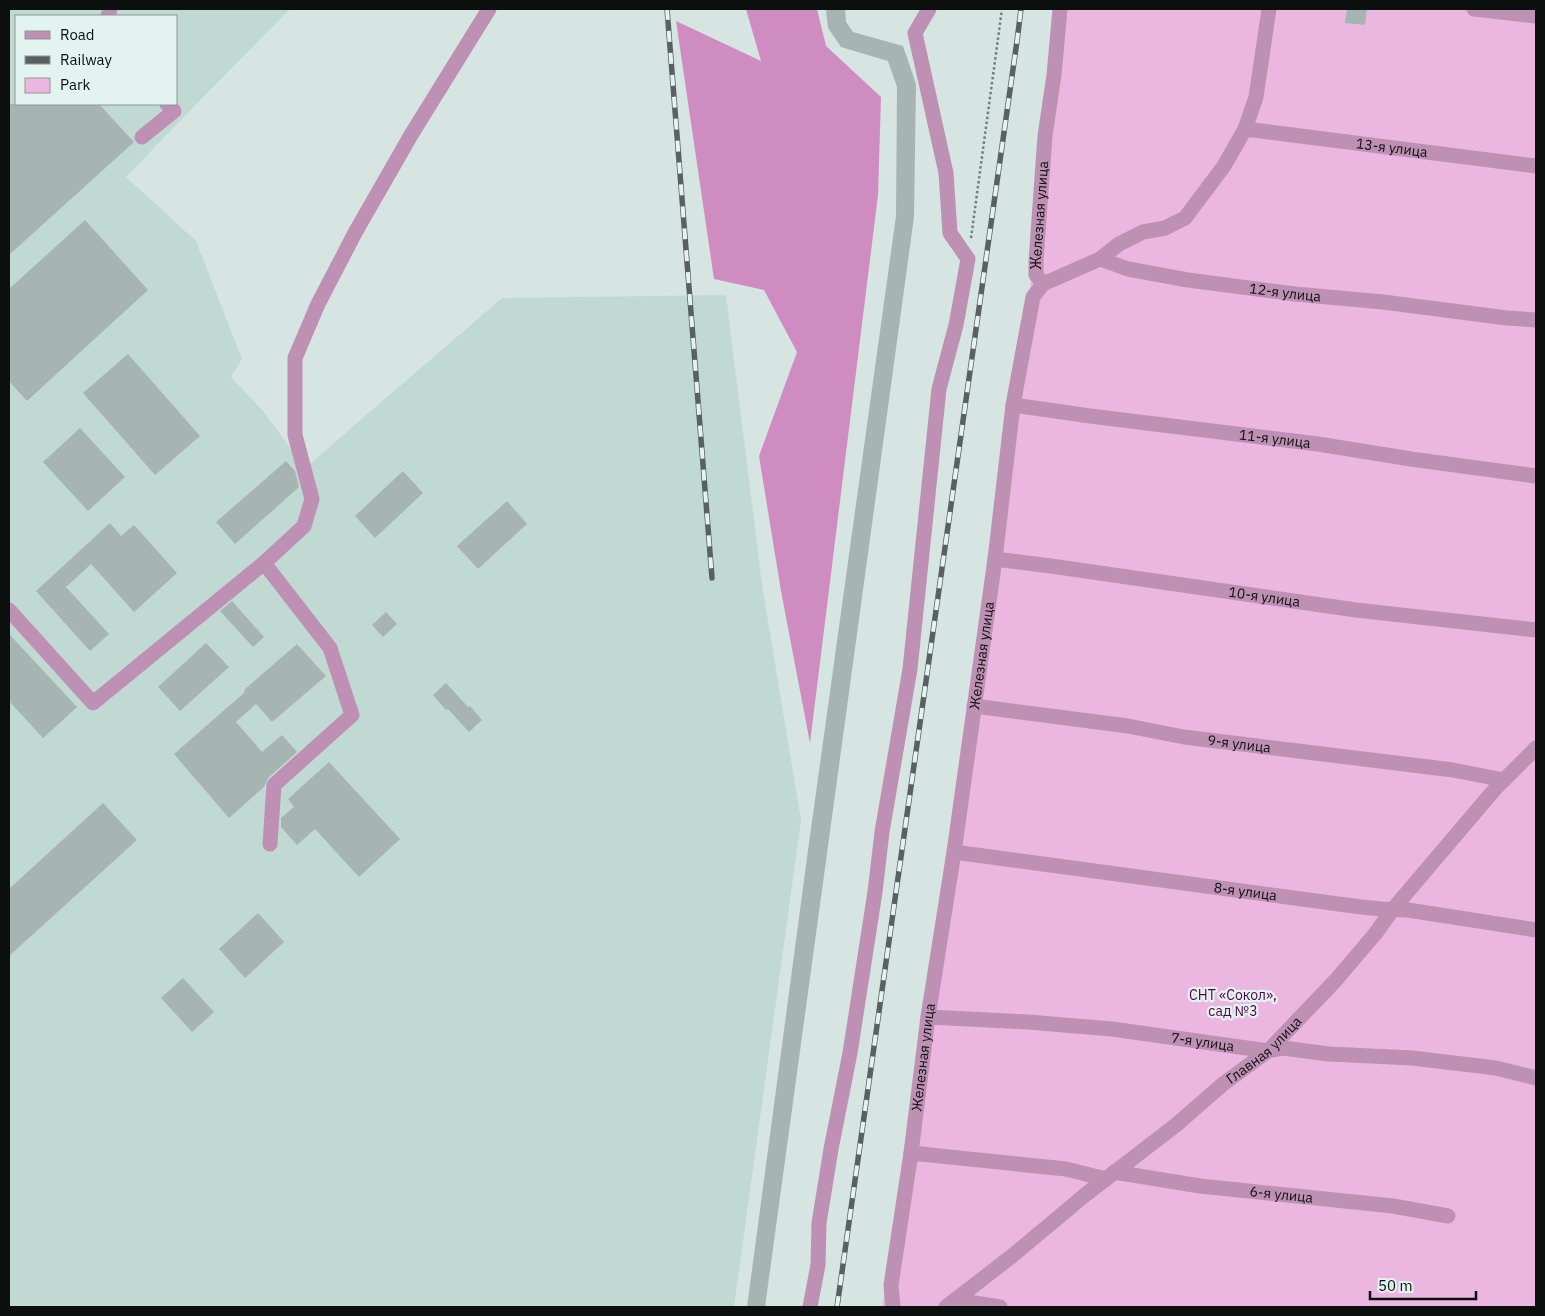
<svg xmlns="http://www.w3.org/2000/svg" width="1545" height="1316" viewBox="0 0 1545 1316" font-family="'IBM Plex Sans',sans-serif">
  <style>
    .built { fill: #c1d9d3; fill-rule: evenodd }
    .green { fill: #ebb7e0 }
    .forest { fill: #ce8cc1 }
    .building { fill: #a7b5b2 }
    .lines { fill: none; stroke-linecap: round; stroke-linejoin: round }
    .path { stroke: #737e7b; stroke-width: 2.5; stroke-dasharray: 2.5 2.5; stroke-linecap: butt }
    .minor { stroke: #be90b4; stroke-width: 15 }
    .rail-casing { stroke: #58615f; stroke-width: 5.5 }
    .rail { stroke: #e3f3ef; stroke-width: 4; stroke-dasharray: 11; stroke-linecap: butt }
    .labels { text-anchor: middle; dominant-baseline: central; stroke-width: 4.5; stroke-linejoin: round; paint-order: stroke }
    .street-label { font-size: 14px; fill: #0b100f; stroke: #e3f3ef }
    .park-label { font-size: 14px; fill: #53004a; stroke: #e3f3ef }
  </style>
  <rect width="100%" height="100%" fill="#d6e5e1"/>
  <path class="built" d="M9,9H290L208,92L126,177L196,241L242,359L231,377L263,411L305,468L502,298L726,295L762,585L801,820L734,1307H9ZM16,16H176V104H16Z"/>
  <path class="green" d="M1063,9H1536V1307H882L1056,108Z"/>
  <path class="forest" d="M746,9H817L826,46L881,97L878,195L810,743L781,591L759,456L797,352L764,290L714,279L676,21L761,61Z"/>
  <g class="building">
    <path d="M826,9H845L846,22L853,32L903,46L916,84L914,217L765,1307H747L809,843L896,216L897,87L888,61L841,47L828,28Z"/>
    <path d="M1347,9H1367L1365,25L1345,23Z"/>
    <path d="M9,104H99L134,142L9,255Z"/>
    <path d="M85,220L148,290L27,401L9,381V289Z"/>
    <path d="M128,354L200,436L155,475L83,393Z"/>
    <path d="M80,428L125,477L88,511L43,462Z"/>
    <path d="M286,461L295,471L299,487L235,544L216,522Z"/>
    <path d="M403,471L423,493L375,538L355,516Z"/>
    <path d="M507,501L527,524L478,569L457,546Z"/>
    <path d="M110,523L121,536L134,525L177,573L134,612L91,564L66,587L109,634L90,651L36,591Z"/>
    <path d="M232,601L264,637L253,647L220,611Z"/>
    <path d="M386,612L397,624L383,637L372,625Z"/>
    <path d="M9,634L77,707L43,738L9,701Z"/>
    <path d="M206,643L229,667L180,711L158,687Z"/>
    <path d="M297,644L326,676L272,722L256,704L236,722L262,752L282,735L297,752L268,778L264,787L229,818L174,754L245,692L244,690Z"/>
    <path d="M446,683L468,707L470,706L482,720L469,732L448,709L446,710L433,695Z"/>
    <path d="M329,762L400,839L359,877L315,829L297,845L281,827V818L294,807L288,799Z"/>
    <path d="M103,803L137,840L9,956V889Z"/>
    <path d="M258,913L284,942L245,978L219,949Z"/>
    <path d="M183,978L214,1012L192,1032L161,998Z"/>
  </g>
  <g class="lines">
    <path class="path" d="M971,238L1002,9"/>
    <g class="minor">
      <path d="M1474,9L1536,16"/>
      <path d="M108,16L110,9"/>
      <path id="s1" d="M1245,129L1536,166"/>
      <path d="M142,137L174,111L167,104"/>
      <path d="M1100,259L1119,244L1143,232L1165,228L1185,218L1224,166L1245,129L1256,97L1269,9"/>
      <path id="s2" d="M1043,284L1100,259L1128,269L1188,280L1295,294L1383,302L1507,318L1536,320"/>
      <path id="s3" d="M1013,405L1090,416L1318,444L1411,459L1536,476"/>
      <path id="s4" d="M995,559L1051,566L1356,610L1536,630"/>
      <path d="M9,610L93,703L264,563"/>
      <path id="s5" d="M974,706L1128,726L1184,737L1453,770L1504,780"/>
      <path d="M270,844L274,785L352,715L330,648L264,563L304,526L312,499L295,435V358L318,304L356,231L411,135L489,9"/>
      <path id="s6" d="M954,852L1361,907L1382,909L1408,910L1536,930"/>
      <path id="s7" d="M928,1017L1028,1022L1112,1029L1268,1051L1283,1048L1329,1054L1412,1058L1496,1068L1536,1078"/>
      <path d="M911,1153L1066,1169L1106,1179"/>
      <path id="s8" d="M1114,1172L1200,1186L1393,1206L1448,1216"/>
      <path d="M955,1300L1000,1307"/>
      <path d="M810,1307L818,1265L819,1223L831,1149L850,1053L875,892L882,832L910,669L939,389L956,325L968,259L950,233L946,173L915,33L929,9"/>
      <path id="s9" d="M893,1307L891,1285L911,1153L928,1017L954,852L995,559L1013,405L1033,297L1043,284L1036,275V261L1045,136L1054,75L1060,9"/>
      <path id="s10" d="M946,1307L1012,1256L1085,1195L1176,1125L1223,1084L1268,1051L1335,981L1375,934L1393,909L1495,789L1536,748"/>
    </g>
    <defs>
      <g id="rail">
        <path d="M667,9L712,578"/>
        <path d="M837,1307L1017,41L1021,9"/>
      </g>
    </defs>
    <use href="#rail" class="rail-casing"/>
    <use href="#rail" class="rail"/>
  </g>
  <g class="labels">
    <g class="street-label">
      <text stroke="none"><textPath href="#s1" startOffset="148">13-я улица</textPath></text>
      <text stroke="none"><textPath href="#s9" startOffset="1108">Железная улица</textPath></text>
      <text stroke="none"><textPath href="#s2" startOffset="251">12-я улица</textPath></text>
      <text stroke="none"><textPath href="#s3" startOffset="264">11-я улица</textPath></text>
      <text stroke="none"><textPath href="#s4" startOffset="272">10-я улица</textPath></text>
      <text stroke="none"><textPath href="#s9" startOffset="658">Железная улица</textPath></text>
      <text stroke="none"><textPath href="#s5" startOffset="268">9-я улица</textPath></text>
      <text stroke="none"><textPath href="#s6" startOffset="294">8-я улица</textPath></text>
      <text stroke="none"><textPath href="#s7" startOffset="276">7-я улица</textPath></text>
      <text stroke="none"><textPath href="#s10" startOffset="409">Главная улица</textPath></text>
      <text stroke="none"><textPath href="#s9" startOffset="252">Железная улица</textPath></text>
      <text stroke="none"><textPath href="#s8" startOffset="169">6-я улица</textPath></text>
    </g>
    <g class="park-label">
      <text x="1233" y="995">СНТ «Сокол»,<tspan x="1233" dy="16">сад №3</tspan></text>
    </g>
  </g>
  <rect width="1545" height="1316" fill="none" stroke="#0b100f" stroke-width="20"/>
  <rect x="15" y="15" width="162" height="90" fill="#e3f3ef" stroke="#8d9895"/>
  <rect x="25" y="31" width="25" height="8" fill="#be90b4" stroke="#8d9895"/>
  <text x="60" y="40" font-size="15" fill="#0b100f">Road</text>
  <rect x="25" y="56" width="25" height="8" fill="#58615f" stroke="#8d9895"/>
  <text x="60" y="65" font-size="15" fill="#0b100f">Railway</text>
  <rect x="25" y="78" width="25" height="15" fill="#ebb7e0" stroke="#8d9895"/>
  <text x="60" y="90" font-size="15" fill="#0b100f">Park</text>
  <path d="M1370 1291v8h106v-8" fill="none" stroke="#0b100f" stroke-width="2.5"/>
  <text x="1378" y="1291" font-size="15" fill="#0b100f" stroke="#e3f3ef" stroke-width="4" paint-order="stroke">50 m</text>
</svg>
